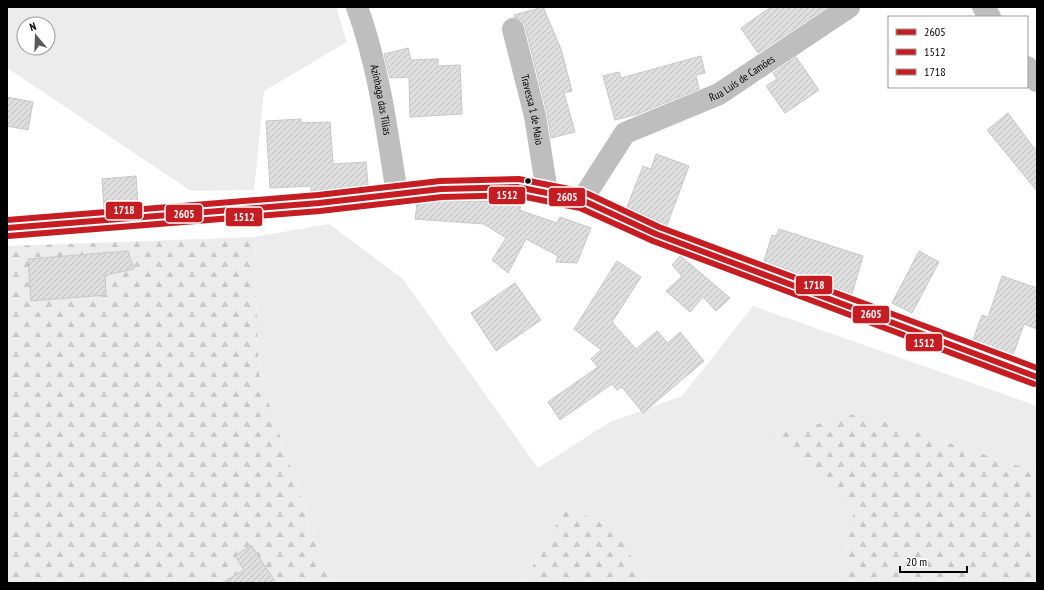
<svg xmlns="http://www.w3.org/2000/svg" width="1044" height="590" viewBox="0 0 1044 590" font-family="'PT Sans Narrow',sans-serif">
  <style>
    .grass { fill: #ececec; fill-rule: evenodd }
    .forest { fill: url(#forest-firs) }
    .building { fill: url(#building-hatch); stroke: #c7c7c7 }
    .lines { fill: none; stroke-linecap: round; stroke-linejoin: round }
    .minor { stroke: #bebebe; stroke-width: 22 }
    .bus-1-casing { stroke: #fff; stroke-width: 9 }
    .bus-2-casing { stroke: #fff; stroke-width: 9 }
    .bus-3-casing { stroke: #fff; stroke-width: 9 }
    .bus-1 { stroke: #c61d23; stroke-width: 6 }
    .bus-2 { stroke: #c61d23; stroke-width: 6 }
    .bus-3 { stroke: #c61d23; stroke-width: 6 }
    .bus-dot { fill: #000; stroke: #fff; stroke-width: 1.5 }
    .labels { text-anchor: middle; dominant-baseline: central; stroke-width: 3; stroke-linejoin: round; paint-order: stroke }
    .street-label { font-size: 11px; fill: #000; stroke: #fff }
    .line-badge { stroke: #fff; stroke-width: 1.5 }
    .badge-label { font-size: 11px; text-anchor: middle; font-weight: bold; fill: #fff }
  </style>
  <defs>
    <pattern id="forest-firs" width="22" height="20" patternUnits="userSpaceOnUse"><rect width="22" height="20" fill="#ececec"/><path d="M5 1l3.5 6h-7zM16 11l3.5 6h-7z" fill="#c9c9c9"/></pattern>
    <pattern id="building-hatch" width="6" height="6" patternUnits="userSpaceOnUse"><rect width="6" height="6" fill="#dfdfdf"/><path d="M-1 1l2-2M0 6l6-6M5 7l2-2" fill="none" stroke="#bebebe"/></pattern>
  </defs>
  <rect width="100%" height="100%" fill="#fff"/>
  <g class="grass">
    <path d="M7,7H336L347,42L264,91L254,190L191,191L7,68ZM24,24H48V48H24Z"/>
    <path d="M329,224L403,279L538,468L610,422L682,396L753,306L1037,406V472L859,413L774,435L855,506L841,581L835,583H644L617,528L566,508L523,583H330L259,374L254,237Z"/>
  </g>
  <g class="forest">
    <path d="M254,237L259,374L330,583H7V246Z"/>
    <path d="M859,413L1037,472V583H835L841,580L855,506L774,435Z"/>
    <path d="M566,508L617,528L644,583H523Z"/>
  </g>
  <g class="building">
    <path d="M543,7L561,49L572,91L564,93L575,132L551,138L547,113L525,26L522,20L514,17V15Z"/>
    <path d="M771,7H827L758,53L741,28Z"/>
    <path d="M408,48L411,60L438,59V66L460,65L462,114L410,117L409,77L390,78L384,54Z"/>
    <path d="M701,56L705,73L696,75L699,89L638,114L615,120L603,76L619,72L621,78Z"/>
    <path d="M796,57L819,90L785,113L766,86L777,79L773,73Z"/>
    <path d="M7,97L33,102L28,130L7,126Z"/>
    <path d="M1008,113L1037,152V191L987,130Z"/>
    <path d="M301,119V123L330,122L333,164L366,162L368,185L311,191V186L270,188L266,121Z"/>
    <path d="M656,154L689,166L667,225L627,207L643,166L651,169Z"/>
    <path d="M136,176L138,205L104,208L102,179Z"/>
    <path d="M500,200L521,207L519,210L557,223L560,217L591,228L577,263L556,262L558,256L526,239L508,273L492,260L506,238L484,224L415,219L417,204L442,201H471L498,202Z"/>
    <path d="M779,229L863,256L852,294L764,261L772,235L776,236Z"/>
    <path d="M128,251L134,269L105,275L106,295L31,301L28,259Z"/>
    <path d="M919,251L939,262L912,313L892,303Z"/>
    <path d="M680,256L683,258L730,298L716,311L703,297L690,312L666,291L682,276L672,265Z"/>
    <path d="M617,261L641,277L612,322L636,349L657,331L668,343L680,332L704,361L643,413L622,387L617,390L612,384L560,420L548,402L598,367L591,359L601,350L574,329Z"/>
    <path d="M1002,276L1037,288V329L1024,324L1013,355L973,340L982,315L988,317Z"/>
    <path d="M515,283L541,320L496,351L471,313Z"/>
    <path d="M251,545L276,583H222L244,570L235,556Z"/>
  </g>
  <g class="lines">
    <g class="minor">
      <path id="s1" d="M357,7C379,67 387,131 397,194"/>
      <path d="M983,7L990,17"/>
      <path id="s2" d="M513,29L535,116L547,192"/>
      <path d="M1027,67L1037,81"/>
      <path id="s3" d="M582,200L625,133L719,94L849,7"/>
      <path d="M7,228L319,203L441,189L517,187L582,200L656,234L1037,377"/>
    </g>
    <defs>
      <path id="bus-1" d="M7,228L319,203L441,189L517,187L582,200L656,234L1037,377"/>
      <path id="bus-2" d="M8,236L320,211L442,197L516,195L580,208L653,241L1034,384"/>
      <path id="bus-3" d="M7,220L318,195L440,181L519,179L584,192L659,227L1037,368"/>
    </defs>
    <use href="#bus-1" class="bus-1-casing"/>
    <use href="#bus-2" class="bus-2-casing"/>
    <use href="#bus-3" class="bus-3-casing"/>
    <use href="#bus-1" class="bus-1"/>
    <use href="#bus-2" class="bus-2"/>
    <use href="#bus-3" class="bus-3"/>
  </g>
  <circle class="bus-dot" cx="528" cy="181" r="3.5"/>
  <g class="labels">
    <g class="street-label">
      <text stroke="none"><textPath href="#s3" startOffset="209">Rua Luís de Camões</textPath></text>
      <text stroke="none"><textPath href="#s1" startOffset="96">Azinhaga das Tílias</textPath></text>
      <text stroke="none"><textPath href="#s2" startOffset="83">Travessa 1 de Maio</textPath></text>
    </g>
  </g>
  <g class="line-badge">
    <rect x="488" y="186" width="38" height="19" rx="4" fill="#c61d23"/>
    <rect x="548" y="187" width="38" height="20" rx="4" fill="#c61d23"/>
    <rect x="105" y="201" width="38" height="19" rx="4" fill="#c61d23"/>
    <rect x="165" y="204" width="38" height="19" rx="4" fill="#c61d23"/>
    <rect x="225" y="207" width="38" height="20" rx="4" fill="#c61d23"/>
    <rect x="795" y="275" width="38" height="20" rx="4" fill="#c61d23"/>
    <rect x="852" y="305" width="38" height="19" rx="4" fill="#c61d23"/>
    <rect x="905" y="333" width="38" height="19" rx="4" fill="#c61d23"/>
  </g>
  <g class="badge-label">
    <text x="507" y="199">1512</text>
    <text x="567" y="201">2605</text>
    <text x="124" y="214">1718</text>
    <text x="184" y="218">2605</text>
    <text x="244" y="221">1512</text>
    <text x="814" y="289">1718</text>
    <text x="871" y="318">2605</text>
    <text x="924" y="347">1512</text>
  </g>
  <rect width="1044" height="590" fill="none" stroke="#000000" stroke-width="16"/>
  <rect x="888" y="16" width="140" height="72" fill="#ffffff" stroke="#999999"/>
  <rect x="896" y="29" width="20" height="6" fill="#c61d23" stroke="#999999"/>
  <text x="924" y="36" font-size="12" fill="#000000">2605</text>
  <rect x="896" y="49" width="20" height="6" fill="#c61d23" stroke="#999999"/>
  <text x="924" y="56" font-size="12" fill="#000000">1512</text>
  <rect x="896" y="69" width="20" height="6" fill="#c61d23" stroke="#999999"/>
  <text x="924" y="76" font-size="12" fill="#000000">1718</text>
  <g transform="translate(36 36) rotate(341)"><circle r="19" fill="#ffffff" stroke="#999999"/>
  <path d="M0-3L7 15L0 10L-7 15Z" fill="#595959"/>
  <text y="-6" font-size="11" font-weight="bold" text-anchor="middle" fill="#000000">N</text>
  </g>
  <path d="M900 566v6h67v-6" fill="none" stroke="#000000" stroke-width="2"/>
  <text x="906" y="566" font-size="12" fill="#000000" stroke="#ffffff" stroke-width="3" paint-order="stroke">20 m</text>
</svg>
